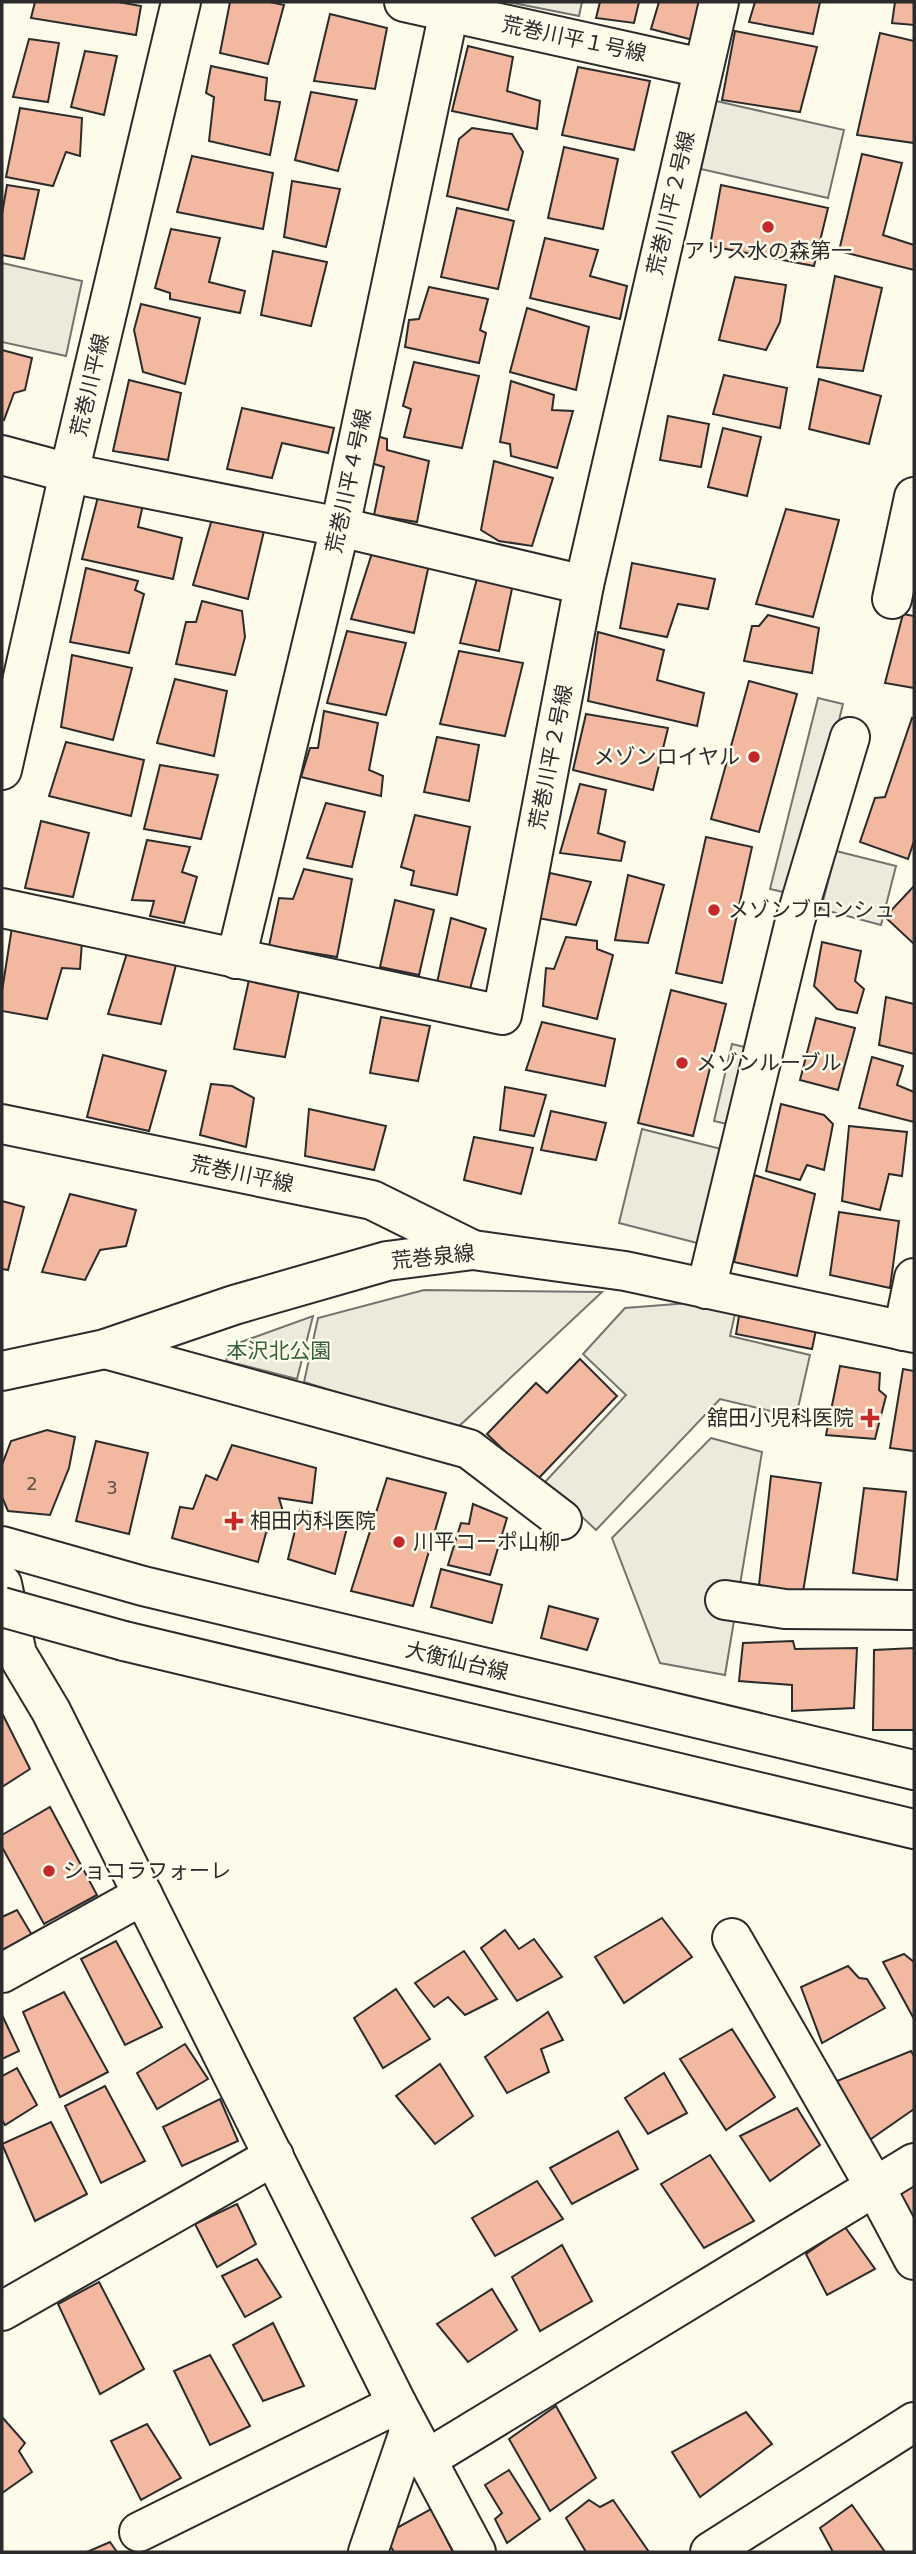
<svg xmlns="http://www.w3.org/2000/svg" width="916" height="2554" viewBox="0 0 916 2554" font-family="'DejaVu Sans','Noto Sans JP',sans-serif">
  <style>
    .green { fill: #ecebdb; stroke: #74746e; stroke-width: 2 }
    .parking { fill: #eceadb; stroke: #74746e; stroke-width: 2 }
    .building { fill: #f2b8a0; stroke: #2b2b2b; stroke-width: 2 }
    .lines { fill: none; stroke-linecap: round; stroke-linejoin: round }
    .minor-casing { stroke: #2b2b2b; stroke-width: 42 }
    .major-casing { stroke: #2b2b2b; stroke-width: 42 }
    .minor { stroke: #fdfbea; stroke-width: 38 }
    .major { stroke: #fdfbea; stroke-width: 38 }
    .major-bridge-casing { stroke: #2b2b2b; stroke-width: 42; stroke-linecap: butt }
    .major-bridge { stroke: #fdfbea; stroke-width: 38 }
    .poi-dot { fill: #c62828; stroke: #fdfbea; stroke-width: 2.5 }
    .labels { text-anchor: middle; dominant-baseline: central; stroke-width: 5; stroke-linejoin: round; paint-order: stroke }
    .number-label { font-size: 18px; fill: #5d4e48 }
    .street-label { font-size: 21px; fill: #2b2b2b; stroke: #fdfbea }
    .poi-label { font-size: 21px; fill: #2b2b2b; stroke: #fdfbea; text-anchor: start }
    .park-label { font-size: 21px; fill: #34623c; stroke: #fdfbea }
  </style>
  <rect width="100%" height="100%" fill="#fdfbea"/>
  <path class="green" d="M313,1316L297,1379L226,1361L230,1346Z"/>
  <g class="parking">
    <path d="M508,2H582L579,16Z"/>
    <path d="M716,101L844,130L828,198L701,169Z"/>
    <path d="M2,263L82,281L66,356L2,342Z"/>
    <path d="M818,698L843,704L796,895L770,889Z"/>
    <path d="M836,851L896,866L881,925L821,909Z"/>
    <path d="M732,1044L757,1050L740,1127L714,1121Z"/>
    <path d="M642,1129L729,1151L705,1245L619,1223Z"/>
    <path d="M424,1290L602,1292L456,1429L304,1382L318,1318Z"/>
    <path d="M689,1303L735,1314L730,1336L810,1355L796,1417L720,1399L596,1530L545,1482L626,1395L583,1354L625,1308Z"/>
    <path d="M711,1438L762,1452L725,1675L660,1663L612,1538Z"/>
  </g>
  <g class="building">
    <path d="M35,2H118L141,6L136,35L31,18Z"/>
    <path d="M230,2H270L284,5L268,64L220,53Z"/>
    <path d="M600,2H639L634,23L596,18Z"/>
    <path d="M659,2H703L693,40L651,29Z"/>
    <path d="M755,2H820L813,34L749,22Z"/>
    <path d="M895,2H914V25L892,23Z"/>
    <path d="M330,14L387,28L375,89L314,81Z"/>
    <path d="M735,31L817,47L800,112L722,100Z"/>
    <path d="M880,33L914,41V143L857,135Z"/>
    <path d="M29,39L59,43L48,102L13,97Z"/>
    <path d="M468,46L513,57L507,91L540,101L537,129L452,111Z"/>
    <path d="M85,51L117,56L104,115L71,107Z"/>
    <path d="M211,66L267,78L265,100L280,102L270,155L209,141L214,97L206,93Z"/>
    <path d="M578,67L650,81L634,150L562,135Z"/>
    <path d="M311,92L357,100L338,171L295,160Z"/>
    <path d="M20,108L82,118L80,156L66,152L53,186L6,177Z"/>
    <path d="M472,128L512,134L523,152L508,210L447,196L459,139Z"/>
    <path d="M564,147L618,159L603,229L548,218Z"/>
    <path d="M862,154L902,163L883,235L914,245V270L839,251Z"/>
    <path d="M192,156L273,173L263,229L177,212Z"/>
    <path d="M292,181L340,189L326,247L284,237Z"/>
    <path d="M7,185L39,190L24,259L2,255V214Z"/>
    <path d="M721,185L828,208L814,266L710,246Z"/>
    <path d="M457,208L514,221L498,289L441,277Z"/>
    <path d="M171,229L220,238L209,282L245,291L240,313L170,299V293L155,288Z"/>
    <path d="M545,238L598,250L590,276L627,286L620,319L530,298Z"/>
    <path d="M273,251L327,262L311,326L261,315Z"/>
    <path d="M835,276L882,288L863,371L817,367Z"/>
    <path d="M735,277L786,285L780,322L766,350L719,340Z"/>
    <path d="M429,287L488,299L480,330L486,333L479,363L405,347L409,320L419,319Z"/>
    <path d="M141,304L200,318L185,384L143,372L134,330Z"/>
    <path d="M527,308L589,327L576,390L510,372Z"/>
    <path d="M2,350L32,358L25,390L14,393L4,420L2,419Z"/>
    <path d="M414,362L479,376L462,448L404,437L411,409L403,406Z"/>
    <path d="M724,375L787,388L780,428L713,414Z"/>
    <path d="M819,379L881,396L869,444L809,429Z"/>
    <path d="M129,380L181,393L168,460L113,451Z"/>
    <path d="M511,381L554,395L552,410L573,411L557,468L511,456L510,444L500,442Z"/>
    <path d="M242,408L334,428L328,453L282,443L272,478L227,469Z"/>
    <path d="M668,416L709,424L701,467L660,460Z"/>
    <path d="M723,428L761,437L747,496L708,487Z"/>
    <path d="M377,436L387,439V450L429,461L417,522L374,515L384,467L371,463Z"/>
    <path d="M494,461L553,478L532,546L499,541L481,530Z"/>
    <path d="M100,489L144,500L138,527L182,538L173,579L82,559Z"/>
    <path d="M786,509L839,520L813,617L756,604Z"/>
    <path d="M214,512L264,531L248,599L193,585Z"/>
    <path d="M373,550L430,560L414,633L351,619Z"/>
    <path d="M632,563L715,579L708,609L678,604L667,637L620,628Z"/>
    <path d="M86,568L138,581L135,590L144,594L129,653L70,642Z"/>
    <path d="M479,571L514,579L499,651L460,643Z"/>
    <path d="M202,601L242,611L245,637L235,675L176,664L186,622H196Z"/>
    <path d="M903,614L914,616V688L885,683Z"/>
    <path d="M768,615L819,628L812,673L744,661L752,626H759Z"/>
    <path d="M347,631L406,643L386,715L327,703Z"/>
    <path d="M598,632L664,650L657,680L704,693L697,726L588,701Z"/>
    <path d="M459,651L523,663L505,736L440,724Z"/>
    <path d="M72,655L132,668L113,740L61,727Z"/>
    <path d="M175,679L227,691L214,756L157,743Z"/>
    <path d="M749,681L797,694L759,832L711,819Z"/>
    <path d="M324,711L378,723L369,770L383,776L381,796L301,777L310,748H318Z"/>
    <path d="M586,714L668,728L653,790L573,770Z"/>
    <path d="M912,718L914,719V841L908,859L860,842L875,798L885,797Z"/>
    <path d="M437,737L479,745L469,801L424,792Z"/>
    <path d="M66,742L144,760L131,816L49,796Z"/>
    <path d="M160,765L218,775L201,839L144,829Z"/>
    <path d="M580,784L606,790L598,833L625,842L621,861L560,853Z"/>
    <path d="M326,803L365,812L352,867L307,858Z"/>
    <path d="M415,815L470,827L457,895L411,885L414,871L401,867Z"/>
    <path d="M41,821L89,833L73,897L25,888Z"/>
    <path d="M706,837L752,847L722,983L676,973Z"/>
    <path d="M147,840L190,847L182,872L197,877L184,923L150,916L154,901L132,900Z"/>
    <path d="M304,869L352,879L337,957L269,946L279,898L293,899Z"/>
    <path d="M550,873L591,882L576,925L538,918Z"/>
    <path d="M628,875L664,885L648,943L615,940Z"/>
    <path d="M914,886V944L885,917Z"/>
    <path d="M395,900L434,910L419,975L380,967Z"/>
    <path d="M451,918L486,929L470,989L437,983Z"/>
    <path d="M12,927L82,941L80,969L62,968L47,1019L2,1011V991Z"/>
    <path d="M566,937L597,941V949L613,955L597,1019L543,1006L546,968L554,969Z"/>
    <path d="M822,942L861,951L855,981L864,989L857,1013L837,1009L814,986Z"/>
    <path d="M128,950L177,961L161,1024L108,1014Z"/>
    <path d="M250,975L300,986L285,1057L234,1049Z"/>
    <path d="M671,990L726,1004L693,1136L638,1123Z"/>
    <path d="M886,997L914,1004V1054L879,1045Z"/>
    <path d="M381,1017L430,1026L418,1081L370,1073Z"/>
    <path d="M816,1018L855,1028L838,1090L800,1080Z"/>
    <path d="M542,1022L615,1039L605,1086L526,1070Z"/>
    <path d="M103,1055L166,1071L149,1131L87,1117Z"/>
    <path d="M872,1057L903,1066L897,1085L914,1092V1122L859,1108Z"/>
    <path d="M211,1084L232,1086L254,1098L246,1147L200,1135Z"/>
    <path d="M505,1087L546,1095L534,1136L500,1130Z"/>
    <path d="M781,1104L824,1115L833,1124L824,1170L807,1165L800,1180L766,1171Z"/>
    <path d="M309,1109L386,1126L374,1170L305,1156Z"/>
    <path d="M551,1111L606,1123L596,1160L541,1150Z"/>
    <path d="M849,1126L907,1132L902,1176L889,1174L880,1210L842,1201Z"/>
    <path d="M474,1137L533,1148L521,1194L464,1180Z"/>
    <path d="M754,1175L815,1194L797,1276L734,1262Z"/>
    <path d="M70,1194L136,1210L126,1246L100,1250L85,1280L42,1272Z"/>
    <path d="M2,1201L24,1207L8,1270L2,1269Z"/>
    <path d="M839,1212L899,1221L890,1288L830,1275Z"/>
    <path d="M739,1316L816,1330L812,1349L736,1334Z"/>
    <path d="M580,1359L617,1396L536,1481L487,1434L536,1383L547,1393Z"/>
    <path d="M840,1366L880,1373L879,1390L886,1396L875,1439L826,1435Z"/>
    <path d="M903,1369L914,1371V1451L890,1448Z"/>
    <path d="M47,1430L75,1437L69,1468L50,1515L8,1511L2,1497V1465L11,1441Z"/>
    <path d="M96,1441L148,1453L129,1534L76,1521Z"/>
    <path d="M232,1445L316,1468L312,1503L279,1498L284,1515L266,1533L258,1562L172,1538L180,1507L193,1509L206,1475L217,1480Z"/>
    <path d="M771,1476L821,1483L802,1598L758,1594Z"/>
    <path d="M387,1478L446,1493L413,1606L351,1591Z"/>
    <path d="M864,1488L906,1492L897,1580L853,1573Z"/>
    <path d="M473,1504L507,1518L490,1575L448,1565L461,1523L469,1524Z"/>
    <path d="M300,1510L349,1520L335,1574L288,1559Z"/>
    <path d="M441,1569L502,1585L492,1623L431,1607Z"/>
    <path d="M549,1606L598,1619L587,1650L541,1638Z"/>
    <path d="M793,1641L795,1649L857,1648L854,1708L792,1711V1685L739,1681L743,1643Z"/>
    <path d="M914,1648V1730H873L874,1650Z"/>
    <path d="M3,1715L30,1769L2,1787V1715Z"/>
    <path d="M50,1807L97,1895L44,1924L2,1847V1835Z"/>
    <path d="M17,1910L35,1940L5,1956L2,1950V1917Z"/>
    <path d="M662,1918L692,1957L624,2003L595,1957Z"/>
    <path d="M505,1930L519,1949L534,1939L562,1977L517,2001L481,1948Z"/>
    <path d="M116,1941L162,2027L125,2045L81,1959Z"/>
    <path d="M464,1951L497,1999L465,2015L448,1997L434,2007L415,1983Z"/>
    <path d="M904,1954L914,1962V2019L883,1962Z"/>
    <path d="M848,1966L859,1978L867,1979L885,2008L822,2043L801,1987Z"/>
    <path d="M396,1989L430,2039L383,2068L354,2018Z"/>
    <path d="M64,1992L108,2072L60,2097L23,2012Z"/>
    <path d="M548,2012L563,2040L541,2049L549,2072L507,2093L485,2057Z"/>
    <path d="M2,2015L19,2051L2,2059Z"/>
    <path d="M732,2029L775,2097L726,2130L680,2059Z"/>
    <path d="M185,2044L208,2079L157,2109L137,2073Z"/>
    <path d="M911,2051L914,2056V2109L868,2141L837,2081Z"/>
    <path d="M440,2064L473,2116L435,2144L396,2096Z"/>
    <path d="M17,2068L37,2105L5,2125L2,2120V2076Z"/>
    <path d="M664,2073L687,2113L648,2134L625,2098Z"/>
    <path d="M105,2086L145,2161L101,2183L65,2106Z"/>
    <path d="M220,2099L238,2141L182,2166L163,2127Z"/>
    <path d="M797,2108L820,2145L770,2181L740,2136Z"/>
    <path d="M51,2122L87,2194L35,2221L2,2144Z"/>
    <path d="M618,2131L638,2169L572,2204L550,2168Z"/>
    <path d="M710,2155L754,2221L704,2248L661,2184Z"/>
    <path d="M537,2181L563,2219L495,2256L472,2218Z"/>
    <path d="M914,2183V2222L899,2190Z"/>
    <path d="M237,2204L256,2244L217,2267L195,2224Z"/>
    <path d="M845,2227L875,2269L827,2295L806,2254Z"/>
    <path d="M562,2245L592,2301L540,2331L512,2277Z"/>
    <path d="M257,2259L281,2297L245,2317L222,2276Z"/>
    <path d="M99,2282L144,2369L100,2394L58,2304Z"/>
    <path d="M492,2289L517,2330L468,2362L437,2324Z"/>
    <path d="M273,2323L304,2386L263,2401L233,2345Z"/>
    <path d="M210,2355L250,2426L210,2445L174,2371Z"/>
    <path d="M556,2406L596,2478L550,2511L509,2439Z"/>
    <path d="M746,2412L772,2444L700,2497L672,2452Z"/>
    <path d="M2,2417L25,2443L19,2451L32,2472L2,2493Z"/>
    <path d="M147,2424L181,2478L141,2500L111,2441Z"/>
    <path d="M509,2470L540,2519L507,2543L495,2519L502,2513L485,2485Z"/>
    <path d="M589,2500L600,2507L613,2500L649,2552H586L566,2518Z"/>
    <path d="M852,2505L885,2552H833L820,2528Z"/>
    <path d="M431,2509L453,2552H394L384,2535Z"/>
    <path d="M110,2542L117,2552H87Z"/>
  </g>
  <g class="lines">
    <defs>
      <g id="minor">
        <path d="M404,2L702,68"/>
        <path d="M2,455L69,473L340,527L584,585"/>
        <path d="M892,599L914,497"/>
        <path d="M2,770L69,473L181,2"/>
        <path d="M2,908L502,1015L584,585L719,2"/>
        <path d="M236,959L340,527L451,2"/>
        <path d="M2,1124L372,1200L473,1250"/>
        <path d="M706,1289L795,921L850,737"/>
        <path d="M903,1331L914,1278"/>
        <path d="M105,1349L469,1449L562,1520"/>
        <path d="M2,1371L105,1349L234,1305L387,1261L473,1250L625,1271L914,1333"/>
        <path d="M2,1584L17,1654L51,1711L397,2404L476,2552"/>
        <path d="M725,1600L785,1609L914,1610"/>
        <path d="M732,1938L875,2187L914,2260"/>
        <path d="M2,1973L143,1895"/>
        <path d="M2,2311L274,2156"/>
        <path d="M427,2459L914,2163"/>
        <path d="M139,2532L397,2404"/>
        <path d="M368,2552L410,2429"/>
        <path d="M710,2552L914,2422"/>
      </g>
      <g id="major">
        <path d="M2,1546L143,1586L914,1770"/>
        <path d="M124,1641L914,1829"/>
      </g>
    </defs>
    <use href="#minor" class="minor-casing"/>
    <use href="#major" class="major-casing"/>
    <use href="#minor" class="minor"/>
    <use href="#major" class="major"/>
    <defs>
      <path id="major-bridge" d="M2,1607L124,1641"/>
    </defs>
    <use href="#major-bridge" class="major-bridge-casing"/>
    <use href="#major-bridge" class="major-bridge"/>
  </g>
  <g class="poi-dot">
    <circle cx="768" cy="227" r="7"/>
    <circle cx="754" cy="757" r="7"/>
    <circle cx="714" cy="910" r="7"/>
    <circle cx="682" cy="1063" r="7"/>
    <path d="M866.5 1407.5h7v7h7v7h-7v7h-7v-7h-7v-7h7z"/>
    <path d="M230.5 1510.5h7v7h7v7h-7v7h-7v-7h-7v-7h7z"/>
    <circle cx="399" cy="1542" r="7"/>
    <circle cx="49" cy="1871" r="7"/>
  </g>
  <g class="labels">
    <g class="number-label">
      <text x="32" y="1483">2</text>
      <text x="112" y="1487">3</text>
    </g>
    <g class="street-label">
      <text transform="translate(574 39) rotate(12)">荒巻川平１号線</text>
      <text transform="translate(671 203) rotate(-77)">荒巻川平２号線</text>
      <text transform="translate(90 385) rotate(-77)">荒巻川平線</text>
      <text transform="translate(349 481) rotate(-78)">荒巻川平４号線</text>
      <text transform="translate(551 757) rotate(-79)">荒巻川平２号線</text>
      <text transform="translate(242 1174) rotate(12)">荒巻川平線</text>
      <text transform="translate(433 1257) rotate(-6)">荒巻泉線</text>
      <text transform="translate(457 1661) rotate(13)">大衡仙台線</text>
    </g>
    <g class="poi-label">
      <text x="768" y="251" text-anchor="middle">アリス水の森第一</text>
      <text x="740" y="757" text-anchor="end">メゾンロイヤル</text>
      <text x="728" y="910">メゾンブロンシュ</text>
      <text x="696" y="1063">メゾンルーブル</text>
      <text x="854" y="1418" text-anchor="end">舘田小児科医院</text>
      <text x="250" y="1521">相田内科医院</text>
      <text x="413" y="1542">川平コーポ山柳</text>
      <text x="63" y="1871">ショコラフォーレ</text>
    </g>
    <g class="park-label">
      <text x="279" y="1351">本沢北公園</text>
    </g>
  </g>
  <rect width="916" height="2554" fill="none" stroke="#2b2b2b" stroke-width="7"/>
</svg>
